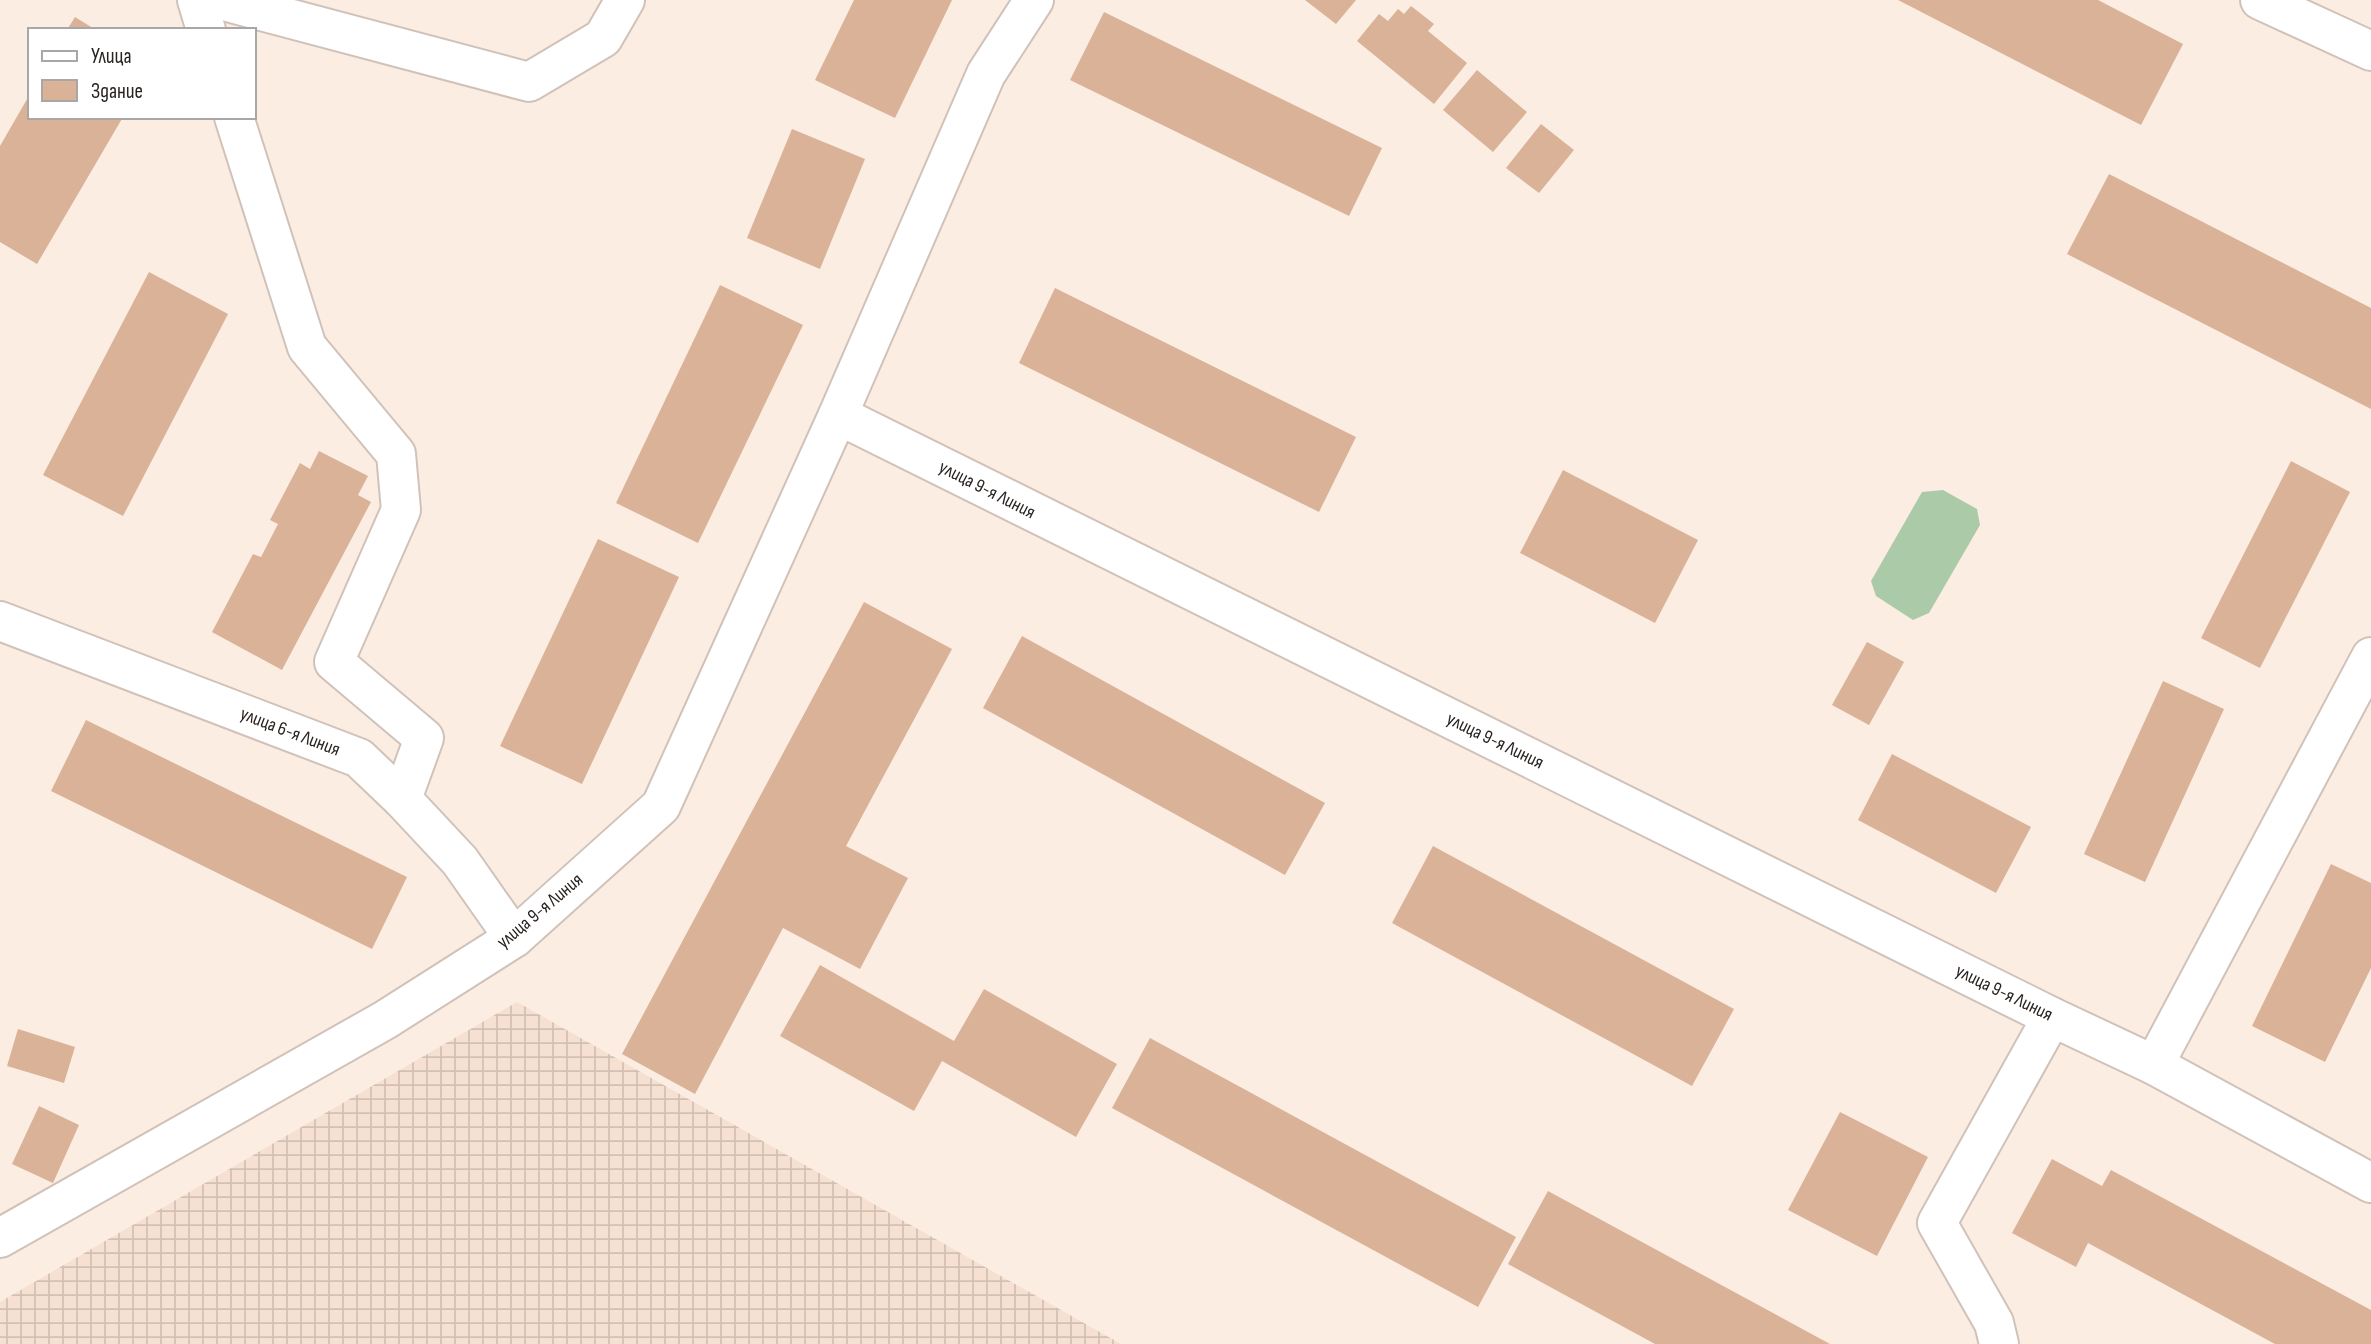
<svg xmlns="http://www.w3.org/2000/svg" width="2371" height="1344" viewBox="0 0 2371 1344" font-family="'Sofia Sans Condensed',sans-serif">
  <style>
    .industrial { fill: url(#industrial-grid) }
    .garden { fill: #abcaa8 }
    .building { fill: #d9b297 }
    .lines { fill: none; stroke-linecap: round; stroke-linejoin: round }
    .minor-casing { stroke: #d1c2b9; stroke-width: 42 }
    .minor { stroke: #fff; stroke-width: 38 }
    .labels { text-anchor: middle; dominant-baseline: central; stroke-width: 7; stroke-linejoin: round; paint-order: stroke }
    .street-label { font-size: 19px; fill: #292320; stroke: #fff }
  </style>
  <defs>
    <pattern id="industrial-grid" width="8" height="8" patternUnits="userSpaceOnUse" patternTransform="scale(1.75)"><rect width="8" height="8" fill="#f6e0d2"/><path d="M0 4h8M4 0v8" fill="none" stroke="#d3c0b4"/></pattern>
  </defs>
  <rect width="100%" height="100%" fill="#fcede3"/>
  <path class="industrial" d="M517,1002L1121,1344H0V1302Z"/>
  <path class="garden" d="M1943,490L1977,509L1980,525L1929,613L1913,620L1876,596L1871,581L1922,492Z"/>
  <g class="building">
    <path d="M854,0H952L895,118L815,80Z"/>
    <path d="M1305,0H1356L1336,24Z"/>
    <path d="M1898,0H2098L2183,44L2141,125Z"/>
    <path d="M1411,6L1434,24L1428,31L1467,63L1434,104L1357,41L1379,14L1388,21L1398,9L1404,14Z"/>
    <path d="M1104,12L1382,148L1349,216L1070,80Z"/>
    <path d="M75,17L96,30H67Z"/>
    <path d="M1477,70L1527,112L1493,152L1443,110Z"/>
    <path d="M30,94V117H123L37,264L0,242V146Z"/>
    <path d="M1541,124L1574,150L1539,193L1506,168Z"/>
    <path d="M792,129L865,159L820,269L747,238Z"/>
    <path d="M2109,174L2371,308V409L2067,254Z"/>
    <path d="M149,272L228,314L123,516L43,475Z"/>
    <path d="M720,285L803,325L698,543L616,503Z"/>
    <path d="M1055,288L1356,437L1319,512L1019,363Z"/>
    <path d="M319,451L368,476L358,495L371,502L282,670L212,632L253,554L261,557L278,524L270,520L300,463L310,469Z"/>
    <path d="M2291,461L2350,492L2260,668L2201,638Z"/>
    <path d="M1563,470L1698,540L1655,623L1520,553Z"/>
    <path d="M598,539L679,577L582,784L500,746Z"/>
    <path d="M864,602L952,649L846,846L908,878L860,969L783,928L695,1094L622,1054Z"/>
    <path d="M1022,636L1325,803L1285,875L983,708Z"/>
    <path d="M1867,642L1904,662L1869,725L1832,705Z"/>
    <path d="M2163,681L2224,709L2145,882L2084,854Z"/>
    <path d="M86,720L407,877L372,949L51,791Z"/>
    <path d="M1892,754L2031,827L1996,893L1858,820Z"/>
    <path d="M1433,846L1734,1009L1692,1086L1392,923Z"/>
    <path d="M2331,864L2371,883V968L2325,1062L2252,1026Z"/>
    <path d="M820,965L954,1041L984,989L1117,1064L1076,1137L942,1061L914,1111L780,1036Z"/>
    <path d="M18,1029L75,1047L64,1083L7,1066Z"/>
    <path d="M1150,1038L1516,1237L1478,1307L1112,1108Z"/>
    <path d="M39,1106L79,1125L53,1183L12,1164Z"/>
    <path d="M1840,1112L1928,1157L1877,1256L1788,1210Z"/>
    <path d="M2052,1159L2102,1186L2111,1170L2371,1310V1344H2275L2088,1243L2076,1267L2012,1233Z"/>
    <path d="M1548,1191L1830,1344H1655L1508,1264Z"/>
  </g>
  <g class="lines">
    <defs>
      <g id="minor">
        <path d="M197,0L206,30"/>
        <path d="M220,0L529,82L603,38L625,0"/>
        <path d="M2260,0L2371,51"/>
        <path d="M234,117L307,347L396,454L401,510L334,662L424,738L402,799"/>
        <path d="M838,415L986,74L1034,0"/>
        <path d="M0,621L359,758L402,799L460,861L514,938"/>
        <path d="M2154,1065L2371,657"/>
        <path d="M0,1238L385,1020L514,938L661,806L838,415L2052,1017L2154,1065L2371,1183"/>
        <path d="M1999,1344L1994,1323L1937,1223L2052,1017"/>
      </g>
    </defs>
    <use href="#minor" class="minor-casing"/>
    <use href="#minor" class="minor"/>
  </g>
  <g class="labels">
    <g class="street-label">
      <text transform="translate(987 490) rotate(27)">улица 9-я Линия</text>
      <text transform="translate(290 732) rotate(21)">улица 6-я Линия</text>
      <text transform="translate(1495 741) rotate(26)">улица 9-я Линия</text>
      <text transform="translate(540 911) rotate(-40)">улица 9-я Линия</text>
      <text transform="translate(2004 993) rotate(26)">улица 9-я Линия</text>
    </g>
  </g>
  <rect x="28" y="28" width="228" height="91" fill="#ffffff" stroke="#a9a7a6" stroke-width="2"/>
  <rect x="42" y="51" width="35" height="10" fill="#ffffff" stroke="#a9a7a6" stroke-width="2"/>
  <text x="91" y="63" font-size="21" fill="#292320">Улица</text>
  <rect x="42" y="80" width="35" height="21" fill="#d9b297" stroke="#a9a7a6" stroke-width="2"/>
  <text x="91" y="98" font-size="21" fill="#292320">Здание</text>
</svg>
